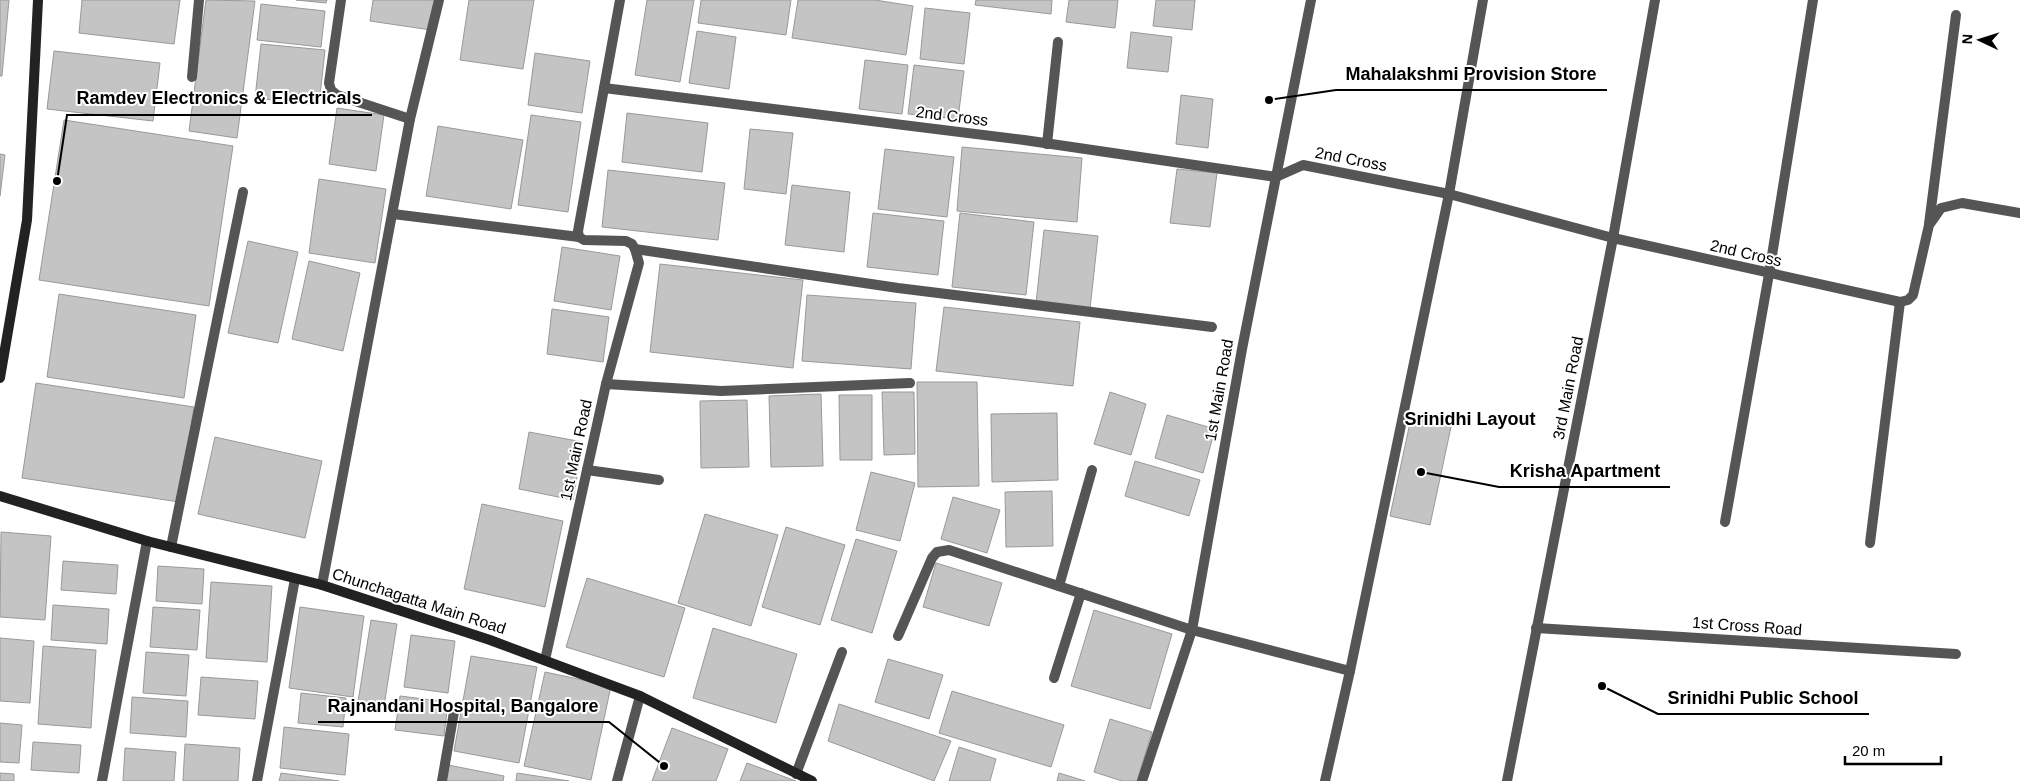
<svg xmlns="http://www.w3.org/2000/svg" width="2020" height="781" viewBox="0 0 2020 781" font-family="Helvetica,sans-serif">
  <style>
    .building { fill: #c4c4c4; stroke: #999 }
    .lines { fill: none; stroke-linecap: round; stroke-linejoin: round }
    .street { stroke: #555; stroke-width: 10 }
    .secondary { stroke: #222; stroke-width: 10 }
    .labels { text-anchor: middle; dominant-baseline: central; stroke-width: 4; stroke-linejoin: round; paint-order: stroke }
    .street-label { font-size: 16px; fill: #000; stroke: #fff }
    .neighbourhood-label { font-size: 18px; font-weight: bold; fill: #000; stroke: #fff }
    .leader { fill: none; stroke: #000; stroke-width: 2 }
    .callout-dot { fill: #000; stroke: #fff; stroke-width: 2 }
    .callout-label { font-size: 18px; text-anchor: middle; font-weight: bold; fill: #000; stroke: #fff; stroke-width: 4; stroke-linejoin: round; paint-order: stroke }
  </style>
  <rect width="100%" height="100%" fill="#fff"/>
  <g class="building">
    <path d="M0,0H9L2,76H0Z"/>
    <path d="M82,0H180L174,44L79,33Z"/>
    <path d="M206,0L255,1L237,138L189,131Z"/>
    <path d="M296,0H327L326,3Z"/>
    <path d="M373,0H435L431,30L370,21Z"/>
    <path d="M469,0H534L523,69L460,60Z"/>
    <path d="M647,0H694L680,82L635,75Z"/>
    <path d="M701,0H791L786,35L698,23Z"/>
    <path d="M798,0H875L913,6L906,55L792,38Z"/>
    <path d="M976,0H1052L1051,14L975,5Z"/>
    <path d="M1069,0H1118L1115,28L1066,22Z"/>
    <path d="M1156,0H1195L1192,30L1153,26Z"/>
    <path d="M261,4L325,11L321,47L257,40Z"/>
    <path d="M925,8L970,13L964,64L920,59Z"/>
    <path d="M697,31L736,37L729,89L689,83Z"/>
    <path d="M1131,32L1172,37L1168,72L1127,68Z"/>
    <path d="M261,44L325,50L319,105L255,98Z"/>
    <path d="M54,51L160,63L153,121L47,109Z"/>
    <path d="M535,53L590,61L582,113L528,105Z"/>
    <path d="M865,60L908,65L902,114L859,109Z"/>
    <path d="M914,65L964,71L958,119L908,114Z"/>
    <path d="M1181,95L1213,99L1208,148L1176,144Z"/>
    <path d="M337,108L384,115L376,171L329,164Z"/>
    <path d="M627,113L708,123L702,172L622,162Z"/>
    <path d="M531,115L581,122L568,212L518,205Z"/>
    <path d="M64,120L233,146L209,306L39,280Z"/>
    <path d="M438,126L523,140L511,209L426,196Z"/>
    <path d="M750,129L793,133L786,194L744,189Z"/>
    <path d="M962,147L1082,158L1077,222L957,211Z"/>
    <path d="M885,149L954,157L947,217L878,209Z"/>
    <path d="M0,154L5,155L0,196Z"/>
    <path d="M1177,169L1217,173L1210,227L1170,223Z"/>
    <path d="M608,170L725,183L718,240L602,227Z"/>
    <path d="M319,179L386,189L375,263L309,253Z"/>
    <path d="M792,185L850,192L844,252L785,245Z"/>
    <path d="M873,213L944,221L938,275L867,267Z"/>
    <path d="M960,213L1034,222L1026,295L952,287Z"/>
    <path d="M1044,230L1098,236L1090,309L1036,303Z"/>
    <path d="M248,241L298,252L278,343L228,333Z"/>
    <path d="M562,247L620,256L611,310L554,301Z"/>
    <path d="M309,261L360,273L343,351L292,339Z"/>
    <path d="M660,264L803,280L793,368L650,352Z"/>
    <path d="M59,294L196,315L184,398L47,377Z"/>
    <path d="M807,295L916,303L911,369L802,361Z"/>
    <path d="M944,307L1080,322L1073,386L936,371Z"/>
    <path d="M552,309L609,317L603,362L547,354Z"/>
    <path d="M917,382H977L979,486L918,487Z"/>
    <path d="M36,383L194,407L179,502L22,478Z"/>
    <path d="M882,392H914L915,454L884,455Z"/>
    <path d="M1110,392L1146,404L1131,455L1094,444Z"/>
    <path d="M821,394L823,466L771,467L769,396Z"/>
    <path d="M839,395H872V460H840Z"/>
    <path d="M747,400L749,467L701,468L700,401Z"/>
    <path d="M1057,413L1058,480L992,482L991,414Z"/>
    <path d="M1167,415L1215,429L1203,473L1155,458Z"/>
    <path d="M1411,418L1451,427L1430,525L1390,516Z"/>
    <path d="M529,432L583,442L573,500L519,489Z"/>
    <path d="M215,437L322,461L305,538L198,514Z"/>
    <path d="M1135,461L1200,480L1189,516L1125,496Z"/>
    <path d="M871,472L915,483L900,541L856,530Z"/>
    <path d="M1052,491L1053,546L1006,547L1005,492Z"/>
    <path d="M953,497L1000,510L987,553L941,539Z"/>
    <path d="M482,504L563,521L545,607L464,589Z"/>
    <path d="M705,514L778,535L751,626L678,603Z"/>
    <path d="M786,527L845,545L820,625L762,607Z"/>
    <path d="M1,532L51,536L45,620L0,617Z"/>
    <path d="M856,539L897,551L872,633L831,620Z"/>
    <path d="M63,561L118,565L116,594L61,590Z"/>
    <path d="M936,563L1002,583L989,626L923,607Z"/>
    <path d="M158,566L204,569L202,604L156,601Z"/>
    <path d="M587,578L685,608L664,677L566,647Z"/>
    <path d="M211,582L272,586L267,662L206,658Z"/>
    <path d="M53,605L109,609L107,644L51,640Z"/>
    <path d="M153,607L200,610L197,650L150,647Z"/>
    <path d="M300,607L364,616L353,697L289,688Z"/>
    <path d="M1094,610L1172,634L1150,709L1071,686Z"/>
    <path d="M371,620L397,624L384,706L358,702Z"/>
    <path d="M713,628L797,654L776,723L693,698Z"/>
    <path d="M411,635L455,641L448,693L404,687Z"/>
    <path d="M0,638L34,641L30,703L0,701Z"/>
    <path d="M43,646L96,650L91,728L38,724Z"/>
    <path d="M146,652L189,655L186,696L143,693Z"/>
    <path d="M471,656L537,667L519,763L454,751Z"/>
    <path d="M888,659L943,675L929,719L875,702Z"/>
    <path d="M545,672L611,686L591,780L524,766Z"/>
    <path d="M201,677L258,681L255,719L198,715Z"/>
    <path d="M952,691L1064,725L1051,767L939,733Z"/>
    <path d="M301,693L346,698L343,727L298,723Z"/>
    <path d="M400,696L448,702L444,736L395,730Z"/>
    <path d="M132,697L188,701L186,737L130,733Z"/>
    <path d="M839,704L951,741L934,781L828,741Z"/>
    <path d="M1110,719L1152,732L1137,781H1122L1094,772Z"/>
    <path d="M0,723L22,725L19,763L0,762Z"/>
    <path d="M284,727L349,734L345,775L280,768Z"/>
    <path d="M672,728L728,749L716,781H652Z"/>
    <path d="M33,742L81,745L79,773L31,770Z"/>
    <path d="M185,744L240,748L238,781H183Z"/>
    <path d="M959,747L996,759L990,781H949Z"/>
    <path d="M125,748L176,752L174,781H123Z"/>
    <path d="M747,763L796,781H740Z"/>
    <path d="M448,765L504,776L503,781H445Z"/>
    <path d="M0,773L14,774V781H0Z"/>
    <path d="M281,773L339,781H279Z"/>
    <path d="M517,773L569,781H516Z"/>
    <path d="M1059,773L1085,781H1057Z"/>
  </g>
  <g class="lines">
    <g class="street">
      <path d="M341,0L329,83L331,90L337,95L410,119"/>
      <path d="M620,0L578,231L579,237L584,240L626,241L632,244L635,249L898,288L1212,327"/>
      <path d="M192,77L199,0"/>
      <path d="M604,88L1024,140L1276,177L1303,165L1449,194L1613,238L1900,302L1908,300L1913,295L1929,225L1941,208L1962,203L2020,213"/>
      <path d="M1047,144L1058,42"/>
      <path d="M393,214L579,237"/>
      <path d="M1929,224L1956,15"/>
      <path d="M606,384L721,391L910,383"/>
      <path d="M587,470L659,480"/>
      <path d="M1725,522L1769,274L1813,0"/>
      <path d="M1870,543L1900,302"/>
      <path d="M171,547L243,192"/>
      <path d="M322,585L410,119L439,0"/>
      <path d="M1059,586L1092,470"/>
      <path d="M1536,628L1956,654"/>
      <path d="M898,636L932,558L937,552L949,550L1192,630L1350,671L1449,194L1483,0"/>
      <path d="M545,660L606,384L639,263L635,249"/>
      <path d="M1054,678L1081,593"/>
      <path d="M796,774L842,652"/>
      <path d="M102,781L147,541"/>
      <path d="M257,781L295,579"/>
      <path d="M442,781L454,712"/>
      <path d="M617,781L640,696"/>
      <path d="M1142,781L1192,630L1242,349L1311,0"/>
      <path d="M1325,781L1350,671"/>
      <path d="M1507,781L1613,238L1655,0"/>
    </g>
    <g class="secondary">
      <path d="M0,378L27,220L38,0"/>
      <path d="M0,496L147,541L322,585L490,640L640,696L812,781"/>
    </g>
  </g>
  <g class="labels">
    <g class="street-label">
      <text transform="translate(952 116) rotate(7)">2nd Cross</text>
      <text transform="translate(1351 159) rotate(11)">2nd Cross</text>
      <text transform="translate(1746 253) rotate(13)">2nd Cross</text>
      <text transform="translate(1568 388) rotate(-79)">3rd Main Road</text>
      <text transform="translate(1219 390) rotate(-80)">1st Main Road</text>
      <text transform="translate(576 450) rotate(-78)">1st Main Road</text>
      <text transform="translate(419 601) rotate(18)">Chunchagatta Main Road</text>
      <text transform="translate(1747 626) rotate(4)">1st Cross Road</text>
    </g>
    <g class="neighbourhood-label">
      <text x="1470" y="419">Srinidhi Layout</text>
    </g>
  </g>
  <path class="leader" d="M1269 100L1336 90H1607M57 181L67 115H372M1421 472L1499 487H1670M1602 686L1658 714H1869M664 766L609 722H318"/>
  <g class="callout-dot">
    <circle cx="1269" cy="100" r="5"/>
    <circle cx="57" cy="181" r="5"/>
    <circle cx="1421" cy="472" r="5"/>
    <circle cx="1602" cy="686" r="5"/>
    <circle cx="664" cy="766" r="5"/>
  </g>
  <g class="callout-label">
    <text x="1471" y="80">Mahalakshmi Provision Store</text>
    <text x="219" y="104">Ramdev Electronics &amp; Electricals</text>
    <text x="1585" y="477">Krisha Apartment</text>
    <text x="1763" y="704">Srinidhi Public School</text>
    <text x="463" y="712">Rajnandani Hospital, Bangalore</text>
  </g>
  <g transform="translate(1980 40) rotate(274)" stroke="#ffffff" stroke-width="4" paint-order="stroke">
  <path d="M0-4L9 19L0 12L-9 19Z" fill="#000000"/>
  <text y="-8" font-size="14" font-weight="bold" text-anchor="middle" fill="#000000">N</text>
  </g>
  <path d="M1845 756v8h96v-8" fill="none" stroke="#000000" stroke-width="2.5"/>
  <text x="1852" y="756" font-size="15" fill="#000000" stroke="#ffffff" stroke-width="4" paint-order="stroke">20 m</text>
</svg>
